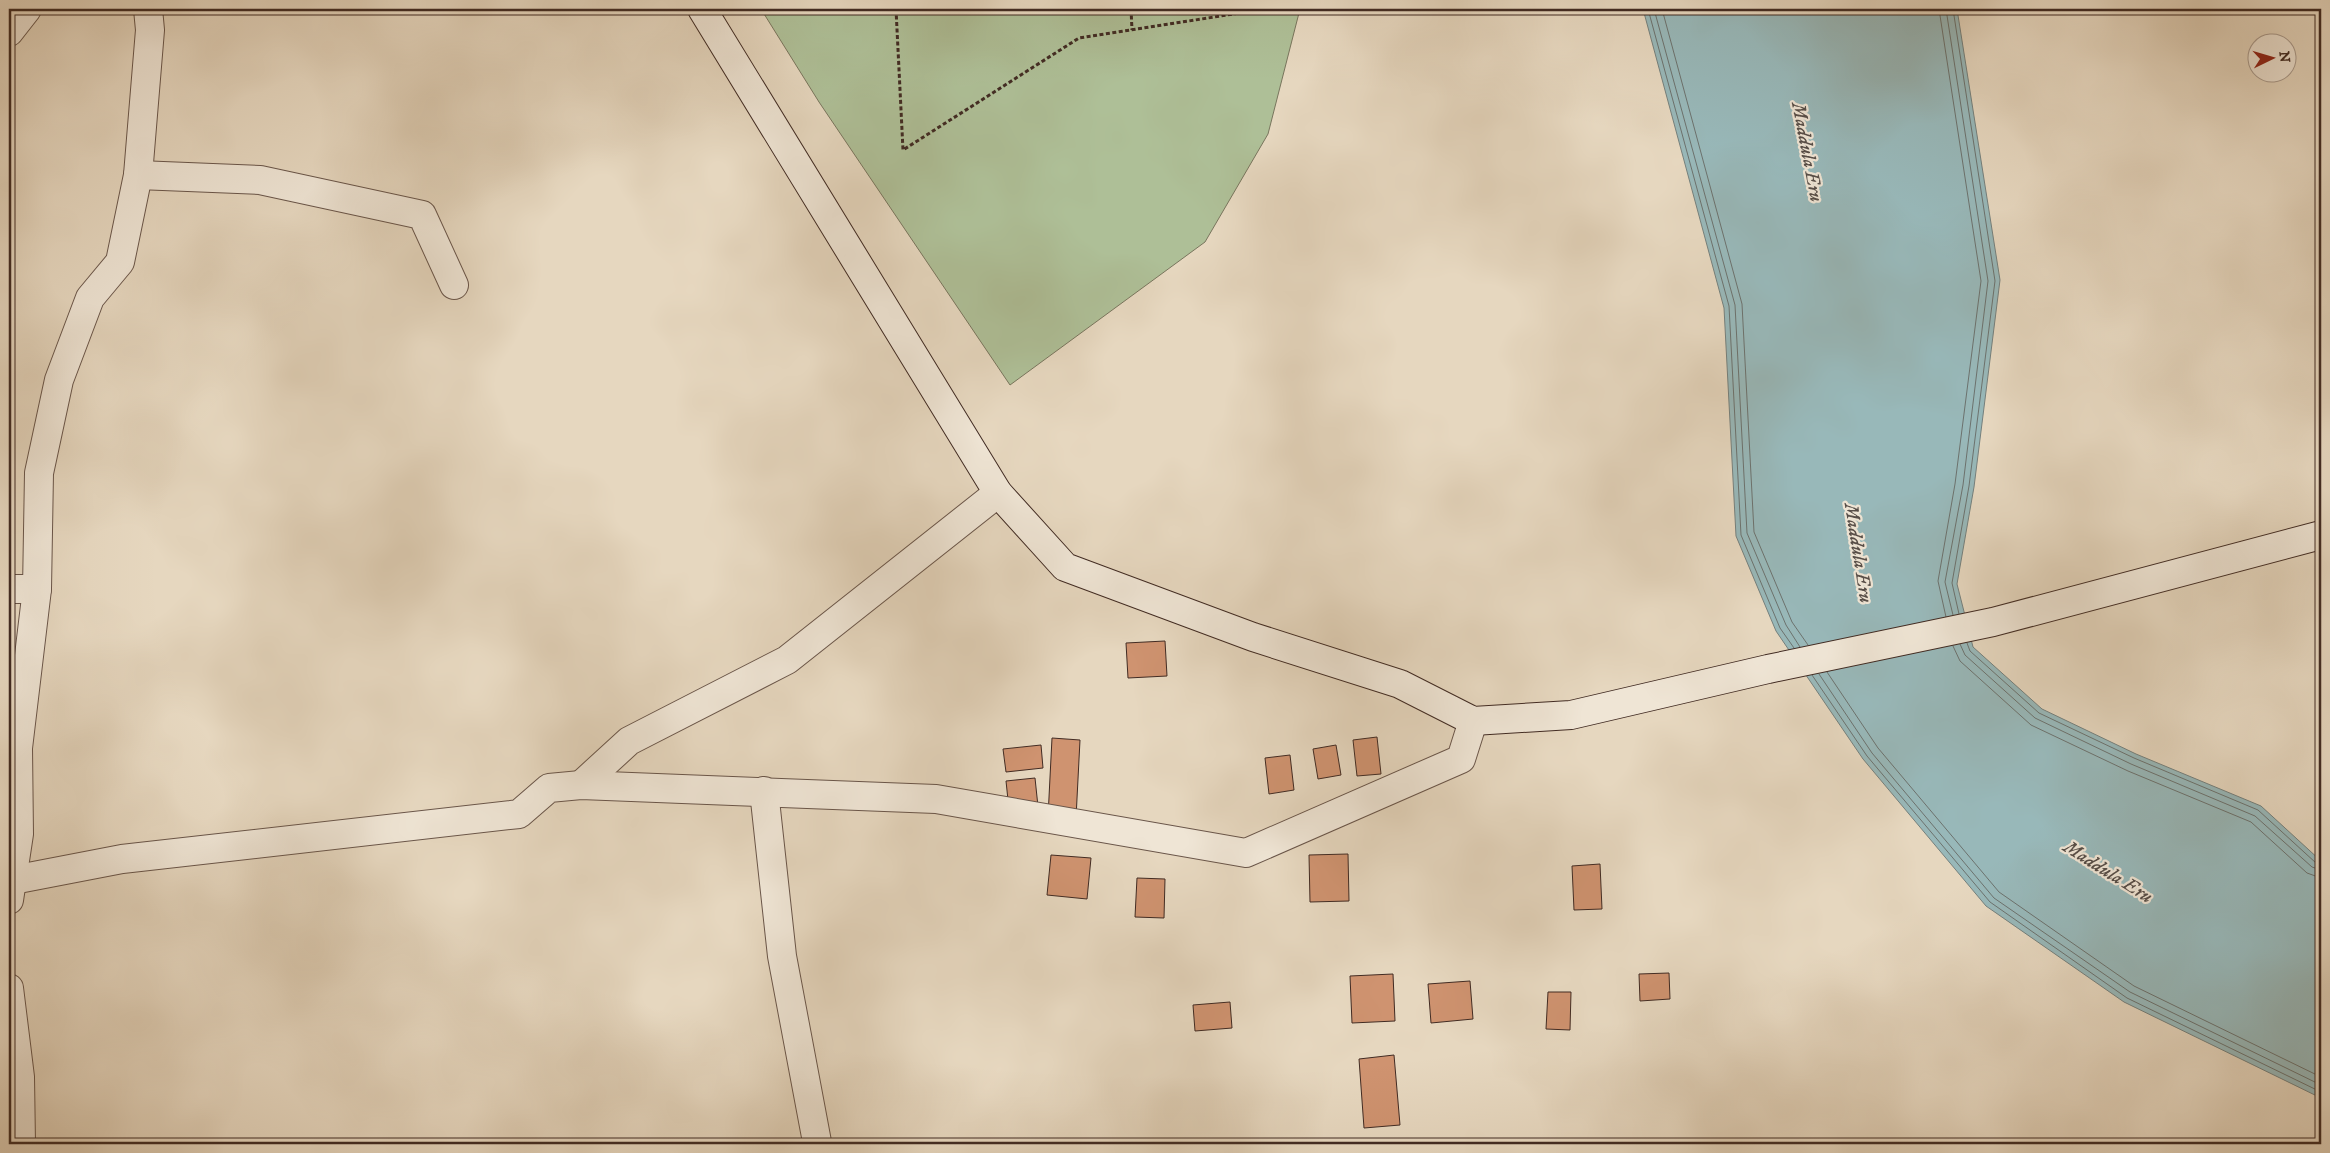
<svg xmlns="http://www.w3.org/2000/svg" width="2330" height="1153" viewBox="0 0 2330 1153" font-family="'IM FELL DW Pica',serif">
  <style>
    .green { fill: #aebf97; stroke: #78755d }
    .water { fill: #98b8b9; stroke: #75807d }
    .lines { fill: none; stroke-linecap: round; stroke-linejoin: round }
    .shore { stroke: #6c726e; stroke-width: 1 }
    .building { fill: #cf9370; stroke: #412b23 }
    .street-casing { stroke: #6a564a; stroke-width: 30 }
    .secondary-casing { stroke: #412b23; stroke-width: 30 }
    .path { stroke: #412b23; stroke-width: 3; stroke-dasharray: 4 2.5; stroke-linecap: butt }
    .street { stroke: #efe5d5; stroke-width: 28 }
    .secondary { stroke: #efe5d5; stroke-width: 28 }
    .labels { text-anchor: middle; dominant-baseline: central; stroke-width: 4.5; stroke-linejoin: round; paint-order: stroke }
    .water-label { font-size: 19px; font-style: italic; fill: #574e48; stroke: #efe5d5 }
  </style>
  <rect width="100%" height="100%" fill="#e6d7bf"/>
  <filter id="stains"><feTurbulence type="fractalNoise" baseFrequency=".004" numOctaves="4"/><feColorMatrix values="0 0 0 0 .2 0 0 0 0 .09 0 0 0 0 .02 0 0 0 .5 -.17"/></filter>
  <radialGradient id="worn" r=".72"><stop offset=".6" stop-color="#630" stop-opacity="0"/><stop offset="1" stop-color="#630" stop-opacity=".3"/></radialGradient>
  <path class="green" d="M761,9H1300L1268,134L1205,242L1010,385L819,102Z"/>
  <path class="water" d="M1643,9H1957L2000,280L1974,487L1957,584L1973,647L2042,709L2136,754L2261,806L2321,861V1098L2124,1002L1986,906L1863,759L1776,631L1736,536L1724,308Z"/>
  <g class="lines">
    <g class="shore">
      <path d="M1648,9L1729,306L1741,535L1780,628L1794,648"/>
      <path d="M1654,9L1735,305L1747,533L1786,625L1800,647"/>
      <path d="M1662,9L1742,304L1754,532L1792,622L1808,645"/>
      <path d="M1939,9L1981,281L1955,484L1938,581L1946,617"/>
      <path d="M1946,9L1988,281L1963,485L1945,582L1953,615"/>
      <path d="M1953,9L1995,281L1969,486L1952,583L1959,614"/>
      <path d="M1967,643L1970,651L2039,713L2134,758L2258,810L2316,863L2321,864"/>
      <path d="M1960,644L1965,655L2035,718L2131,764L2255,816L2312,867L2321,870"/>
      <path d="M1953,646L1960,661L2031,725L2128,771L2251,822L2307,873L2321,878"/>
      <path d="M1827,672L1878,748L1999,892L2134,986L2321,1077"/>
      <path d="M1819,674L1872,753L1994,898L2130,992L2321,1085"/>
      <path d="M1812,675L1867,756L1990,902L2127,998L2321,1092"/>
    </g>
  </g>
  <g class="building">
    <path d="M1165,641L1167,676L1128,678L1126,643Z"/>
    <path d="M1377,737L1381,774L1357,776L1353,740Z"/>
    <path d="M1052,738L1080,740L1076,818L1048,817Z"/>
    <path d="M1041,745L1043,768L1006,772L1003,749Z"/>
    <path d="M1336,745L1341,775L1318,779L1313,749Z"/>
    <path d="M1290,755L1294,790L1269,794L1265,758Z"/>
    <path d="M1035,778L1039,816L1010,819L1006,781Z"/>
    <path d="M1348,854L1349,901L1310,902L1309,855Z"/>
    <path d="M1051,855L1091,858L1087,899L1047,895Z"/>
    <path d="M1600,864L1602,909L1574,910L1572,866Z"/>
    <path d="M1137,878L1165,879L1164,918L1135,917Z"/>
    <path d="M1669,973L1670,999L1640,1001L1639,974Z"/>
    <path d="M1393,974L1395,1021L1352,1023L1350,976Z"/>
    <path d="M1470,981L1473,1019L1431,1023L1428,984Z"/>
    <path d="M1548,992H1571L1570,1030L1546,1029Z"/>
    <path d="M1230,1002L1232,1028L1195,1031L1193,1005Z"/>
    <path d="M1394,1055L1400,1125L1364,1128L1359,1059Z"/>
  </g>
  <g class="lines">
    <defs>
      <g id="street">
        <path d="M9,32L27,9"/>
        <path d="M138,175L260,180L422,215L454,285"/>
        <path d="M9,589H37"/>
        <path d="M581,785L629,741L787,660L998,493"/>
        <path d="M764,791L782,956L817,1142"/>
        <path d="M13,880L122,859L519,814L549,788L581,785L936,799L1246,853L1461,759L1473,721"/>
        <path d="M9,900L19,834L18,748L37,589L39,473L59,380L90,298L120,262L138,175L150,30L148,9"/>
        <path d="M9,988L20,1077L21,1144"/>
      </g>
      <path id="secondary" d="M702,9L998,493L1065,567L1253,637L1400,684L1473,721L1571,715L1768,669L1993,622L2321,535"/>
    </defs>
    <use href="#street" class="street-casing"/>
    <use href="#secondary" class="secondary-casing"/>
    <g class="path">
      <path d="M896,9L903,150L1079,38L1240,13"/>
      <path d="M1131,9L1132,30"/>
    </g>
    <use href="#street" class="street"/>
    <use href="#secondary" class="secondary"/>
  </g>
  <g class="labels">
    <g class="water-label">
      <text transform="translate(1807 152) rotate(79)">Maddula Eru</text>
      <text transform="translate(1858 553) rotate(81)">Maddula Eru</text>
      <text transform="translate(2108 872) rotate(32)">Maddula Eru</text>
    </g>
  </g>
  <rect width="2330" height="1153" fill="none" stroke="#e6d7bf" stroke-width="30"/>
  <rect x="10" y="10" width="2310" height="1133" fill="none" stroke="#412b23" stroke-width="2.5"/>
  <rect x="15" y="15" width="2300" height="1123" fill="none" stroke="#412b23"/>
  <g transform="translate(2272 58) rotate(85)"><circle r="24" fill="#efe5d5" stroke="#a99b8e"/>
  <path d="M0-4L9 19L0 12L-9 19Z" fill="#8f2418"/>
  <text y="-8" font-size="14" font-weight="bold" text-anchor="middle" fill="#412b23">N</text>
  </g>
  <rect width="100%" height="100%" filter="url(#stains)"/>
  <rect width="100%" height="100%" fill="url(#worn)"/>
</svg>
